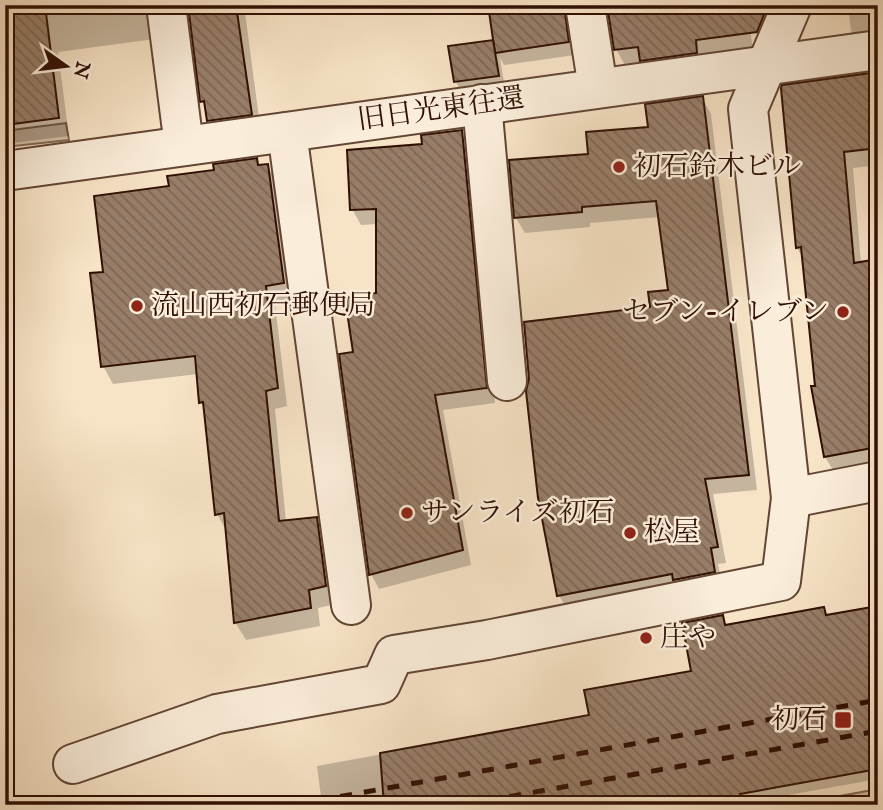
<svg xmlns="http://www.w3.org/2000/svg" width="883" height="810" viewBox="0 0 883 810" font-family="'IM FELL English','Noto Serif JP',serif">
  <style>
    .green { fill: #d5bfa5; stroke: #836854; stroke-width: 2 }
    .shadow { fill: #0003 }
    .building { fill: url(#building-back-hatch); stroke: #311004; stroke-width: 2 }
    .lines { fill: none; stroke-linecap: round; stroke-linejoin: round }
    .minor-casing { stroke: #624534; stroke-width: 42 }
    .minor { stroke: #faedda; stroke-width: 38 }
    .rail { stroke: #311004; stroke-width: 5; stroke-dasharray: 12 12; stroke-linecap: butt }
    .poi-dot { fill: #8f2418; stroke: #faedda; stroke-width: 2.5 }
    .labels { text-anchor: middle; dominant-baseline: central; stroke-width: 5; stroke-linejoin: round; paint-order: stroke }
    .street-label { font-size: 28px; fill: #311004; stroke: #faedda }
    .poi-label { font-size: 28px; fill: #311004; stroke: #faedda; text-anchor: start }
  </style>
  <defs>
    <pattern id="building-back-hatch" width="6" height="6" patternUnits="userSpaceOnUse" patternTransform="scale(1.75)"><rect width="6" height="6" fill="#987e69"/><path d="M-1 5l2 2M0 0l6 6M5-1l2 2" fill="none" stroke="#7d6654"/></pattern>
  </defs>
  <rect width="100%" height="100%" fill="#f7e3c6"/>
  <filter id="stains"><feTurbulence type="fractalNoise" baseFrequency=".00286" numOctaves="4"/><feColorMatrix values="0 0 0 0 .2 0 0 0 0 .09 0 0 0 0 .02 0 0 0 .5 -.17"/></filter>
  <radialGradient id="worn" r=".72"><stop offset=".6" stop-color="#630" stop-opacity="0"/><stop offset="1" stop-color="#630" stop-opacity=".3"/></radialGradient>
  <g class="green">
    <path d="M66,123L69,140L5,147V131Z"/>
    <path d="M878,789V805H791Z"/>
  </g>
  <g class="shadow">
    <path d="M5,5H164L155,39L58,52L69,136L5,144Z"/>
    <path d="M190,5H244L261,133L219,138L209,120L207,109L202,101Z"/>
    <path d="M490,5H574L575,55L504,65L500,58L505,88L463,94L456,82L450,47L492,41L496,48Z"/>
    <path d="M747,5L753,51L626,67L616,49Z"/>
    <path d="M848,5H878V45L860,48L851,31Z"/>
    <path d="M878,74V165L853,168L861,263L878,260V465L835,473L825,457L804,260L797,248Z"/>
    <path d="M702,98L711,114L757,490L713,494L726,563L718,564L723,588L568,611L559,595L531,379L652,309L670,291L660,217L590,223V227L525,233L516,218L590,155L650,129Z"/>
    <path d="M461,132L470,147L495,403L443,410L471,565L379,589L371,574L355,354L378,294V224L361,225L352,209L424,145Z"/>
    <path d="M256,160L260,166L267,165L277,183L293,301L275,304L287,406L275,409L286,522L316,519L326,537L335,604L318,608L320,626L246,640L235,622L227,532L217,514L205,410L201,402L198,374L113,384L103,366L105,273L171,187Z"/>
    <path d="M878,608V779L744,803L745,805H322L317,766L591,716L693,672L722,617L727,626L823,609L828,617Z"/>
  </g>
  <g class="building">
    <path d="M5,5H45L59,118L5,125Z"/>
    <path d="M188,5H236L252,115L207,121L204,101L200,102Z"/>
    <path d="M488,5H564L569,42L495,53Z"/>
    <path d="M607,5H768L757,32L696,40L697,53L640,61L638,47L614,50Z"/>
    <path d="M493,40L499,76L454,82L448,46Z"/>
    <path d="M878,72V148L844,152L854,263L878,259V447L824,457L811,386H815L801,247L796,248L781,88L782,85Z"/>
    <path d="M703,96L749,475L705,479L718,547L711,548L715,572L673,580L672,574L557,596L538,498L526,391L529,379L524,322L650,307L648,292L668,290L656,201L582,207V212L514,218L509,160L588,154L586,132L648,127L645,104Z"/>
    <path d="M462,130L487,388L435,395L463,550L369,575L339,354L353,352L345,298L376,293V209L350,210L347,150L422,144L421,135Z"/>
    <path d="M257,158L258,165L268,164L284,283L266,286L278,388L266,391L279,521L317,517L326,586L309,590L311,608L234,623L224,513L215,515L203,402L199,403L195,356L101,367L90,273L103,272L94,196L169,186L167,176L214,170L213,164Z"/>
    <path d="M878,606V769L740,794L742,801L724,805H384L380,753L589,715L584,690L691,671L682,623L723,615L725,625L824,607L826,615Z"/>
  </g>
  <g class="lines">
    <defs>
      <g id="minor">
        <path d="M166,5L184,146"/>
        <path d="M585,5L598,88"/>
        <path d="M482,104L507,381"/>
        <path d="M287,132L351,605"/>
        <path d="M5,171L878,50"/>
        <path d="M791,498L878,481"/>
        <path d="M73,764L217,714L381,684L394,655L487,640L781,581L791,498L748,109L792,5"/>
      </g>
    </defs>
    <use href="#minor" class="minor-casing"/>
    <use href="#minor" class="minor"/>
    <g class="rail">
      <path d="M293,805L878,700"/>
      <path d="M462,805L878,731"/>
    </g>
  </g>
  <g class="poi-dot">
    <circle cx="619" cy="167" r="7"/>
    <circle cx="137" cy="306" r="7"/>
    <circle cx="843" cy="312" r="7"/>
    <circle cx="407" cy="513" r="7"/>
    <circle cx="630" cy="533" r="7"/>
    <circle cx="646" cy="638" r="7"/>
    <rect x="834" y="711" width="18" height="18" rx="3.5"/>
  </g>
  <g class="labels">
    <g class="street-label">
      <text transform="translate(441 110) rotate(-8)">旧日光東往還</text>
    </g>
    <g class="poi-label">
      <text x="633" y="167">初石鈴木ビル</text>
      <text x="151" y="306">流山西初石郵便局</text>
      <text x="829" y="312" text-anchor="end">セブン-イレブン</text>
      <text x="421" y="513">サンライズ初石</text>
      <text x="644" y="533">松屋</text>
      <text x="660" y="638">庄や</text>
      <text x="827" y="720" text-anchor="end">初石</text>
    </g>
  </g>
  <rect width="883" height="810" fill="none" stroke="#f7e3c6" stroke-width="28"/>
  <rect x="7" y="7" width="869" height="796" fill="none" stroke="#311004" stroke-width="3.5"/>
  <rect x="14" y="14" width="855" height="782" fill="none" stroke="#311004" stroke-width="2"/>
  <g transform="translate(66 66) rotate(104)" stroke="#faedda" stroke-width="5" paint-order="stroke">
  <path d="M0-5L12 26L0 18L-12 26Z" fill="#311004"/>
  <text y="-10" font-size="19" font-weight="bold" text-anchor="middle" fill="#311004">N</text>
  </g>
  <rect width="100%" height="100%" filter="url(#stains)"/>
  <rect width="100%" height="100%" fill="url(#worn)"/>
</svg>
